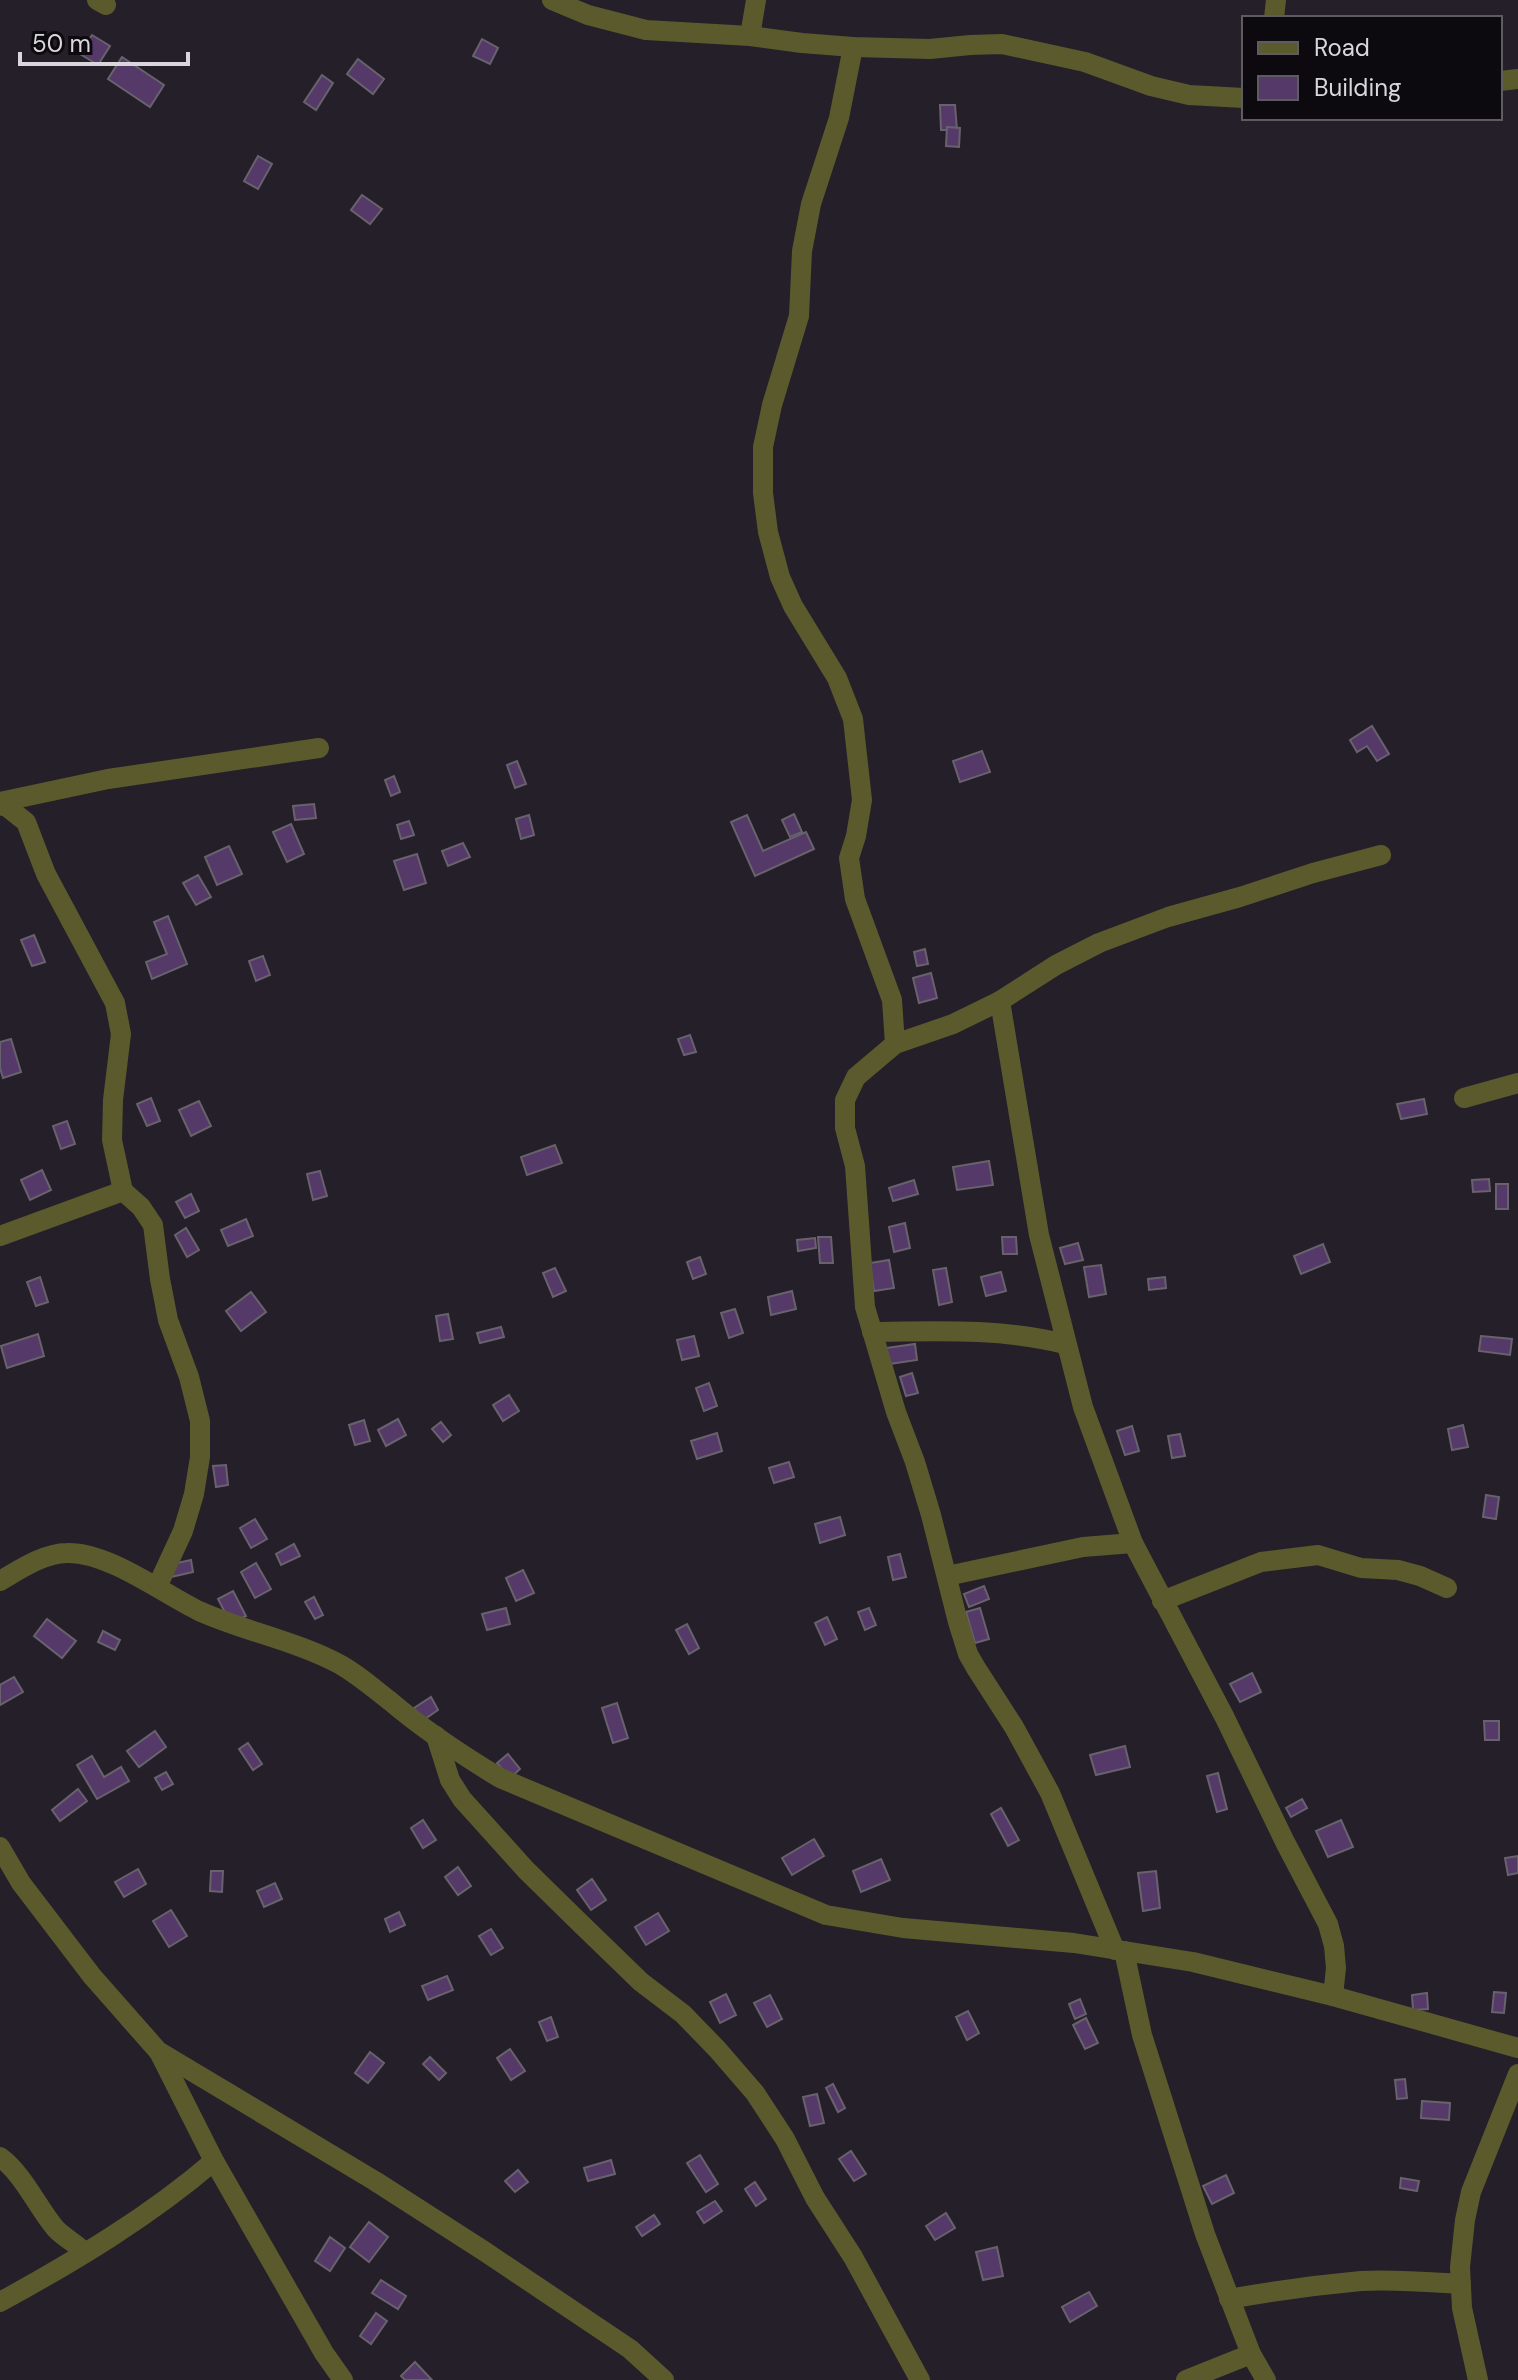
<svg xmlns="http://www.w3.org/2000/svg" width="1518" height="2380" viewBox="0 0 1518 2380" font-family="'DM Sans',sans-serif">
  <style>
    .building { fill: #543969; stroke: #68626c; stroke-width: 2 }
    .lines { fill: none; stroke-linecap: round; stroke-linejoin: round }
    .minor { stroke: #5a5a2d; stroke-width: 20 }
  </style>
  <rect width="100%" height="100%" fill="#241f28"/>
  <g class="building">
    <path d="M92,35L110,46L98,65L80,54Z"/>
    <path d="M482,39L498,48L490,64L473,56Z"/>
    <path d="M122,57L164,85L150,107L108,79Z"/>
    <path d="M358,59L384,79L373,94L347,74Z"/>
    <path d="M322,75L333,83L316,110L304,102Z"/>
    <path d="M940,105H955L957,130H941Z"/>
    <path d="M947,127L960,128L959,147L946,146Z"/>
    <path d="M258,156L272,164L258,189L244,181Z"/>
    <path d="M362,195L382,209L370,224L351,210Z"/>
    <path d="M1372,726L1389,754L1377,761L1367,746L1357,752L1350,740Z"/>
    <path d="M982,751L990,772L960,782L953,761Z"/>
    <path d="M517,761L526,784L515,788L507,765Z"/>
    <path d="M394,776L400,792L391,796L385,780Z"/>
    <path d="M314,804L316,818L295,820L293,806Z"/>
    <path d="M794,814L802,832L790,837L782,820Z"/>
    <path d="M529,815L534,835L521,839L516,819Z"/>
    <path d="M747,815L763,851L806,832L814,849L755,876L731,822Z"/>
    <path d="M409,821L414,835L401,839L397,825Z"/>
    <path d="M291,824L304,854L287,862L273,832Z"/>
    <path d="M463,843L470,857L448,866L442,851Z"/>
    <path d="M229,846L242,874L217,885L205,857Z"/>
    <path d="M417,854L426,883L404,890L394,861Z"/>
    <path d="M198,875L211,897L196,905L183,883Z"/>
    <path d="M168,916L187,964L152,979L146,962L167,954L154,922Z"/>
    <path d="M34,935L45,962L32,966L21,940Z"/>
    <path d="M925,949L928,964L917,966L914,952Z"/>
    <path d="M263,956L270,975L256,981L249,961Z"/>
    <path d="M931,973L937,998L919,1003L913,978Z"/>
    <path d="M690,1035L696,1052L684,1055L678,1039Z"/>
    <path d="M11,1039L21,1072L3,1078L0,1068V1042Z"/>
    <path d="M151,1098L160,1121L147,1126L137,1104Z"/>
    <path d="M1424,1099L1427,1114L1401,1119L1397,1104Z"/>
    <path d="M199,1101L211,1126L191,1136L179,1110Z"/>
    <path d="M67,1121L75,1144L61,1149L53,1126Z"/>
    <path d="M555,1145L562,1163L527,1175L521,1157Z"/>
    <path d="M989,1161L993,1185L957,1190L953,1167Z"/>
    <path d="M42,1170L51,1190L30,1200L21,1180Z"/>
    <path d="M320,1171L327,1196L313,1200L307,1174Z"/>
    <path d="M1489,1179L1490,1191L1473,1192L1472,1180Z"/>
    <path d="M914,1180L918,1194L893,1201L889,1188Z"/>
    <rect x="1496" y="1184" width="12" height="25"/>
    <path d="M191,1194L199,1211L185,1218L176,1202Z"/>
    <path d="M246,1219L253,1236L228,1246L221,1230Z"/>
    <path d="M905,1223L910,1248L894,1252L889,1227Z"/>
    <path d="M186,1228L199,1250L187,1257L175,1235Z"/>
    <path d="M818,1237H831L833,1263H820Z"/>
    <path d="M1002,1237H1016L1017,1254H1003Z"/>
    <path d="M815,1238L816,1248L798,1251L797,1240Z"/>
    <path d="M1078,1243L1083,1260L1065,1264L1060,1248Z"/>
    <path d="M1323,1244L1330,1262L1301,1274L1294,1256Z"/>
    <path d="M700,1257L706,1274L693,1279L687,1262Z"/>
    <path d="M889,1260L894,1288L874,1291L870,1263Z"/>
    <path d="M1101,1265L1106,1294L1089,1297L1084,1267Z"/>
    <path d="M555,1268L566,1291L553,1297L543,1273Z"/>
    <path d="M946,1268L952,1302L939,1305L933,1270Z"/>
    <path d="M1001,1272L1006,1291L986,1296L981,1277Z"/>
    <path d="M40,1277L48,1302L36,1306L27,1282Z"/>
    <path d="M1165,1277L1166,1288L1149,1290L1148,1279Z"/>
    <path d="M792,1291L796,1309L771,1315L768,1297Z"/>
    <path d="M251,1292L266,1312L241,1331L226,1311Z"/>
    <path d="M735,1309L743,1333L729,1338L721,1313Z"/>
    <path d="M448,1314L453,1339L440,1341L436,1316Z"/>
    <path d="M501,1327L504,1337L480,1343L477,1333Z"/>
    <path d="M38,1334L44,1356L7,1368L1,1346Z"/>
    <path d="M694,1336L699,1356L682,1360L677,1340Z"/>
    <path d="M1481,1336L1512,1339L1510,1355L1479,1351Z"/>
    <path d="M915,1344L917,1360L889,1364L886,1348Z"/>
    <path d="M912,1373L918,1393L906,1396L900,1377Z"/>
    <path d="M709,1383L717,1406L704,1411L696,1388Z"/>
    <path d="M509,1395L519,1411L503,1421L493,1405Z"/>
    <path d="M398,1419L406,1435L386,1446L378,1430Z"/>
    <path d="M364,1420L370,1441L355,1445L349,1425Z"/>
    <path d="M441,1422L451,1435L443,1442L432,1429Z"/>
    <path d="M1463,1425L1468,1447L1452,1450L1448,1429Z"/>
    <path d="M1132,1426L1139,1451L1125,1455L1117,1431Z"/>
    <path d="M717,1433L722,1451L697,1459L691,1441Z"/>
    <path d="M1180,1434L1185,1456L1172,1458L1168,1436Z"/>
    <path d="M789,1462L794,1477L774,1483L769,1468Z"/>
    <path d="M226,1465L228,1485L216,1487L213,1466Z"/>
    <path d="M1486,1495L1499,1497L1496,1519L1483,1517Z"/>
    <path d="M840,1517L845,1535L820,1543L815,1524Z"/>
    <path d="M255,1519L267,1539L251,1548L240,1528Z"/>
    <path d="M294,1544L300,1556L281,1565L276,1554Z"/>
    <path d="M900,1554L906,1577L893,1580L888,1557Z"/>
    <path d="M191,1560L193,1572L171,1577L168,1565Z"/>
    <path d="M256,1563L271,1589L255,1598L241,1572Z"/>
    <path d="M523,1570L534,1593L516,1601L506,1578Z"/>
    <path d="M984,1586L989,1599L969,1607L964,1594Z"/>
    <path d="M233,1591L246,1616L231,1624L218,1599Z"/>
    <path d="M314,1597L323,1615L315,1619L305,1602Z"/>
    <path d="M506,1608L510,1624L487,1630L482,1614Z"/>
    <path d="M869,1608L876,1625L865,1630L858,1612Z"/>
    <path d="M980,1608L989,1639L975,1643L966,1612Z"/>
    <path d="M827,1617L837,1639L825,1645L815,1623Z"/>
    <path d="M47,1619L76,1641L62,1658L34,1636Z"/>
    <path d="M687,1624L699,1648L689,1654L676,1630Z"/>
    <path d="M103,1631L120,1640L115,1650L98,1642Z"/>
    <path d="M1252,1673L1261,1692L1240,1702L1230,1684Z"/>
    <path d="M14,1677L23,1692L0,1705V1685Z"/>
    <path d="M431,1697L438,1710L422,1721L414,1708Z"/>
    <path d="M617,1703L628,1738L613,1743L602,1708Z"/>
    <path d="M1484,1721H1499V1740H1485Z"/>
    <path d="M155,1731L166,1747L139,1767L127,1751Z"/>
    <path d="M248,1743L262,1764L253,1770L239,1749Z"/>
    <path d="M1125,1746L1130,1767L1096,1775L1090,1755Z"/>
    <path d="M508,1754L520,1769L510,1778L497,1763Z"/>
    <path d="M92,1756L104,1777L121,1767L129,1781L97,1799L77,1765Z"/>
    <path d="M166,1772L173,1784L162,1790L155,1778Z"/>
    <path d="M1218,1773L1227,1809L1217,1812L1207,1776Z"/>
    <path d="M78,1789L87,1801L60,1821L52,1810Z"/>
    <path d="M1302,1799L1307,1808L1291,1817L1286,1808Z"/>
    <path d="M1001,1808L1019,1840L1008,1846L991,1814Z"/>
    <path d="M423,1820L436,1840L423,1848L411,1828Z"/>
    <path d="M1341,1820L1353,1847L1328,1857L1316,1831Z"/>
    <path d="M814,1839L824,1856L792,1875L782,1858Z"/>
    <path d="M1518,1856V1873L1508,1875L1505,1858Z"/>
    <path d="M881,1859L890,1880L861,1892L853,1871Z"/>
    <path d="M458,1867L471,1886L458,1895L445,1877Z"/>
    <path d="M138,1869L146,1884L124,1897L115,1882Z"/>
    <path d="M211,1871H223L222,1892L210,1891Z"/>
    <path d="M1156,1871L1160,1908L1143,1911L1138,1873Z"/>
    <path d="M592,1879L606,1900L591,1910L577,1890Z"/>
    <path d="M275,1883L282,1899L264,1907L257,1891Z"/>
    <path d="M171,1910L187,1936L169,1947L153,1921Z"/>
    <path d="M399,1912L405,1925L390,1932L385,1919Z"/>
    <path d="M658,1913L669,1931L646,1945L635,1927Z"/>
    <path d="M491,1929L503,1948L491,1955L479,1936Z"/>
    <path d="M447,1976L453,1990L428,2000L422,1986Z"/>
    <path d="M1494,1992L1506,1993L1504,2013L1492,2012Z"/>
    <path d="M1427,1993L1428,2009L1413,2010L1412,1995Z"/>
    <path d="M726,1994L736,2015L720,2023L710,2002Z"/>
    <path d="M770,1995L782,2019L767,2027L754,2003Z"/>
    <path d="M1080,1999L1086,2014L1075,2019L1069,2004Z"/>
    <path d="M968,2011L979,2033L967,2040L956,2017Z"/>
    <path d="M551,2017L558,2037L547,2041L539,2022Z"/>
    <path d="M1086,2018L1098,2043L1085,2049L1073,2025Z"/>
    <path d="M510,2049L525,2071L511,2080L497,2058Z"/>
    <path d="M370,2052L384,2063L368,2083L355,2073Z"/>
    <path d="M430,2057L446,2073L439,2080L423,2064Z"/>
    <path d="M1405,2079L1407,2098L1397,2099L1395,2080Z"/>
    <path d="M833,2084L845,2108L838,2112L826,2088Z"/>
    <path d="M817,2094L824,2123L810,2126L803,2097Z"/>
    <path d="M1422,2101L1450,2103L1449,2120L1421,2118Z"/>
    <path d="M851,2151L866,2174L854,2181L839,2159Z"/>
    <path d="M700,2155L718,2184L706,2192L687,2163Z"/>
    <path d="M611,2160L615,2174L588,2181L584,2168Z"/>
    <path d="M518,2170L528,2182L515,2192L505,2181Z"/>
    <path d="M1226,2175L1234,2193L1212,2204L1203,2186Z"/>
    <path d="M1401,2178L1419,2181L1417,2191L1400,2188Z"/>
    <path d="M755,2182L766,2199L756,2206L745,2189Z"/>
    <path d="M715,2201L722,2211L704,2223L697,2212Z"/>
    <path d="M946,2213L955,2228L935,2240L926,2226Z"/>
    <path d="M654,2215L660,2224L642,2236L636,2227Z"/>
    <path d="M369,2222L388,2237L369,2262L350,2247Z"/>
    <path d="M330,2237L345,2248L330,2271L315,2261Z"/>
    <path d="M997,2247L1003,2276L983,2280L976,2252Z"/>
    <path d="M381,2280L406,2296L398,2309L372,2293Z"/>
    <path d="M1089,2292L1097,2306L1070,2322L1062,2307Z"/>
    <path d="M376,2313L387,2321L371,2344L360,2336Z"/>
    <path d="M415,2362L432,2380H405L401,2376Z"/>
  </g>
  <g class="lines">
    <g class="minor">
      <path d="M97,0L106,5"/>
      <path d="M552,0L588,15L646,30L750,36L802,43L853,47L930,49L970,45L1002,44L1085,62L1151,86L1189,95L1244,98"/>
      <path d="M1274,18L1276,0"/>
      <path d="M750,36L756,0"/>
      <path d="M853,47L839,118L811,204L802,251L799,316L772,405L763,447V493L768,532L780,577L793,606L837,678L853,719L862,800L856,836L849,858L855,899L892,1000L895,1044"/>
      <path d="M1500,81L1518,79"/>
      <path d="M0,802L108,779L319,748"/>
      <path d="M0,805L7,807L26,822L46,874L115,1003L121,1034L113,1100L112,1140L123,1191L141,1207L153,1225L160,1279L168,1320L189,1377L200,1421V1457L194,1494L183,1531L157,1587"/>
      <path d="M1000,1001L1039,1235L1083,1407L1133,1543L1225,1718L1285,1842L1328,1924L1334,1946L1336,1968L1333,1996"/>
      <path d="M1464,1098L1518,1083"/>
      <path d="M0,1236L123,1191"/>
      <path d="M872,1332C937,1331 1002,1328 1065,1344"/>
      <path d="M947,1576L1083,1547L1133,1543"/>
      <path d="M0,1581C19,1570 44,1553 67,1553C109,1552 162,1593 199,1611C246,1632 297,1641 341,1665C360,1676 373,1688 390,1701C424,1730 462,1755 500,1778L826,1915L903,1928L1074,1943L1193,1962L1333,1996L1518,2048"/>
      <path d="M1162,1601L1261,1562L1318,1555L1361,1568L1398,1570L1420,1576L1447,1588"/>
      <path d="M436,1736L450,1780L462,1799L526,1870L578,1921L641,1982L683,2014L717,2049L755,2093L785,2139L815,2198L853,2257L920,2380"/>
      <path d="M0,1847L21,1883L92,1976L158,2051L375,2181L484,2251L630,2349L664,2380"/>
      <path d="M1115,1950L1050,1793L1014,1727L976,1668L968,1654L958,1622L931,1515L915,1462L896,1412L865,1307L855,1166L845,1128V1100L856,1077L895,1044L953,1024L1000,1001L1056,965L1099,943L1168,917L1240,897L1313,873L1381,855"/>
      <path d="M1124,1951L1142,2035L1205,2234L1251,2354L1266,2380"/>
      <path d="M159,2052L214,2161L324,2353L343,2380"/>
      <path d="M0,2157C24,2175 36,2205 55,2228C64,2238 76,2243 84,2252"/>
      <path d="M1229,2299C1273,2291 1317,2285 1361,2281C1394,2279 1428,2282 1461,2284"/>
      <path d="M0,2302C75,2261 150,2216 214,2161"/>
      <path d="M1186,2380L1251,2354"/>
      <path d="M1478,2380L1462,2308L1460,2267L1465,2220L1471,2192L1518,2074"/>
    </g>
  </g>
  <rect x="1242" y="16" width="260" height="104" fill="#0c0a0e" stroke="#5e5c60" stroke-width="2"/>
  <rect x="1258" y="42" width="40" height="12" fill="#5a5a2d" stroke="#5e5c60" stroke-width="2"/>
  <text x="1314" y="56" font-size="24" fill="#d9d6dc">Road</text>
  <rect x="1258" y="76" width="40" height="24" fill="#543969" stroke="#5e5c60" stroke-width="2"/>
  <text x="1314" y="96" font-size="24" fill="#d9d6dc">Building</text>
  <path d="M20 52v12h168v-12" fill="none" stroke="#d9d6dc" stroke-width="4"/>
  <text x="32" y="52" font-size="24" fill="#d9d6dc" stroke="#0c0a0e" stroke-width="6" paint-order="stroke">50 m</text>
</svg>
